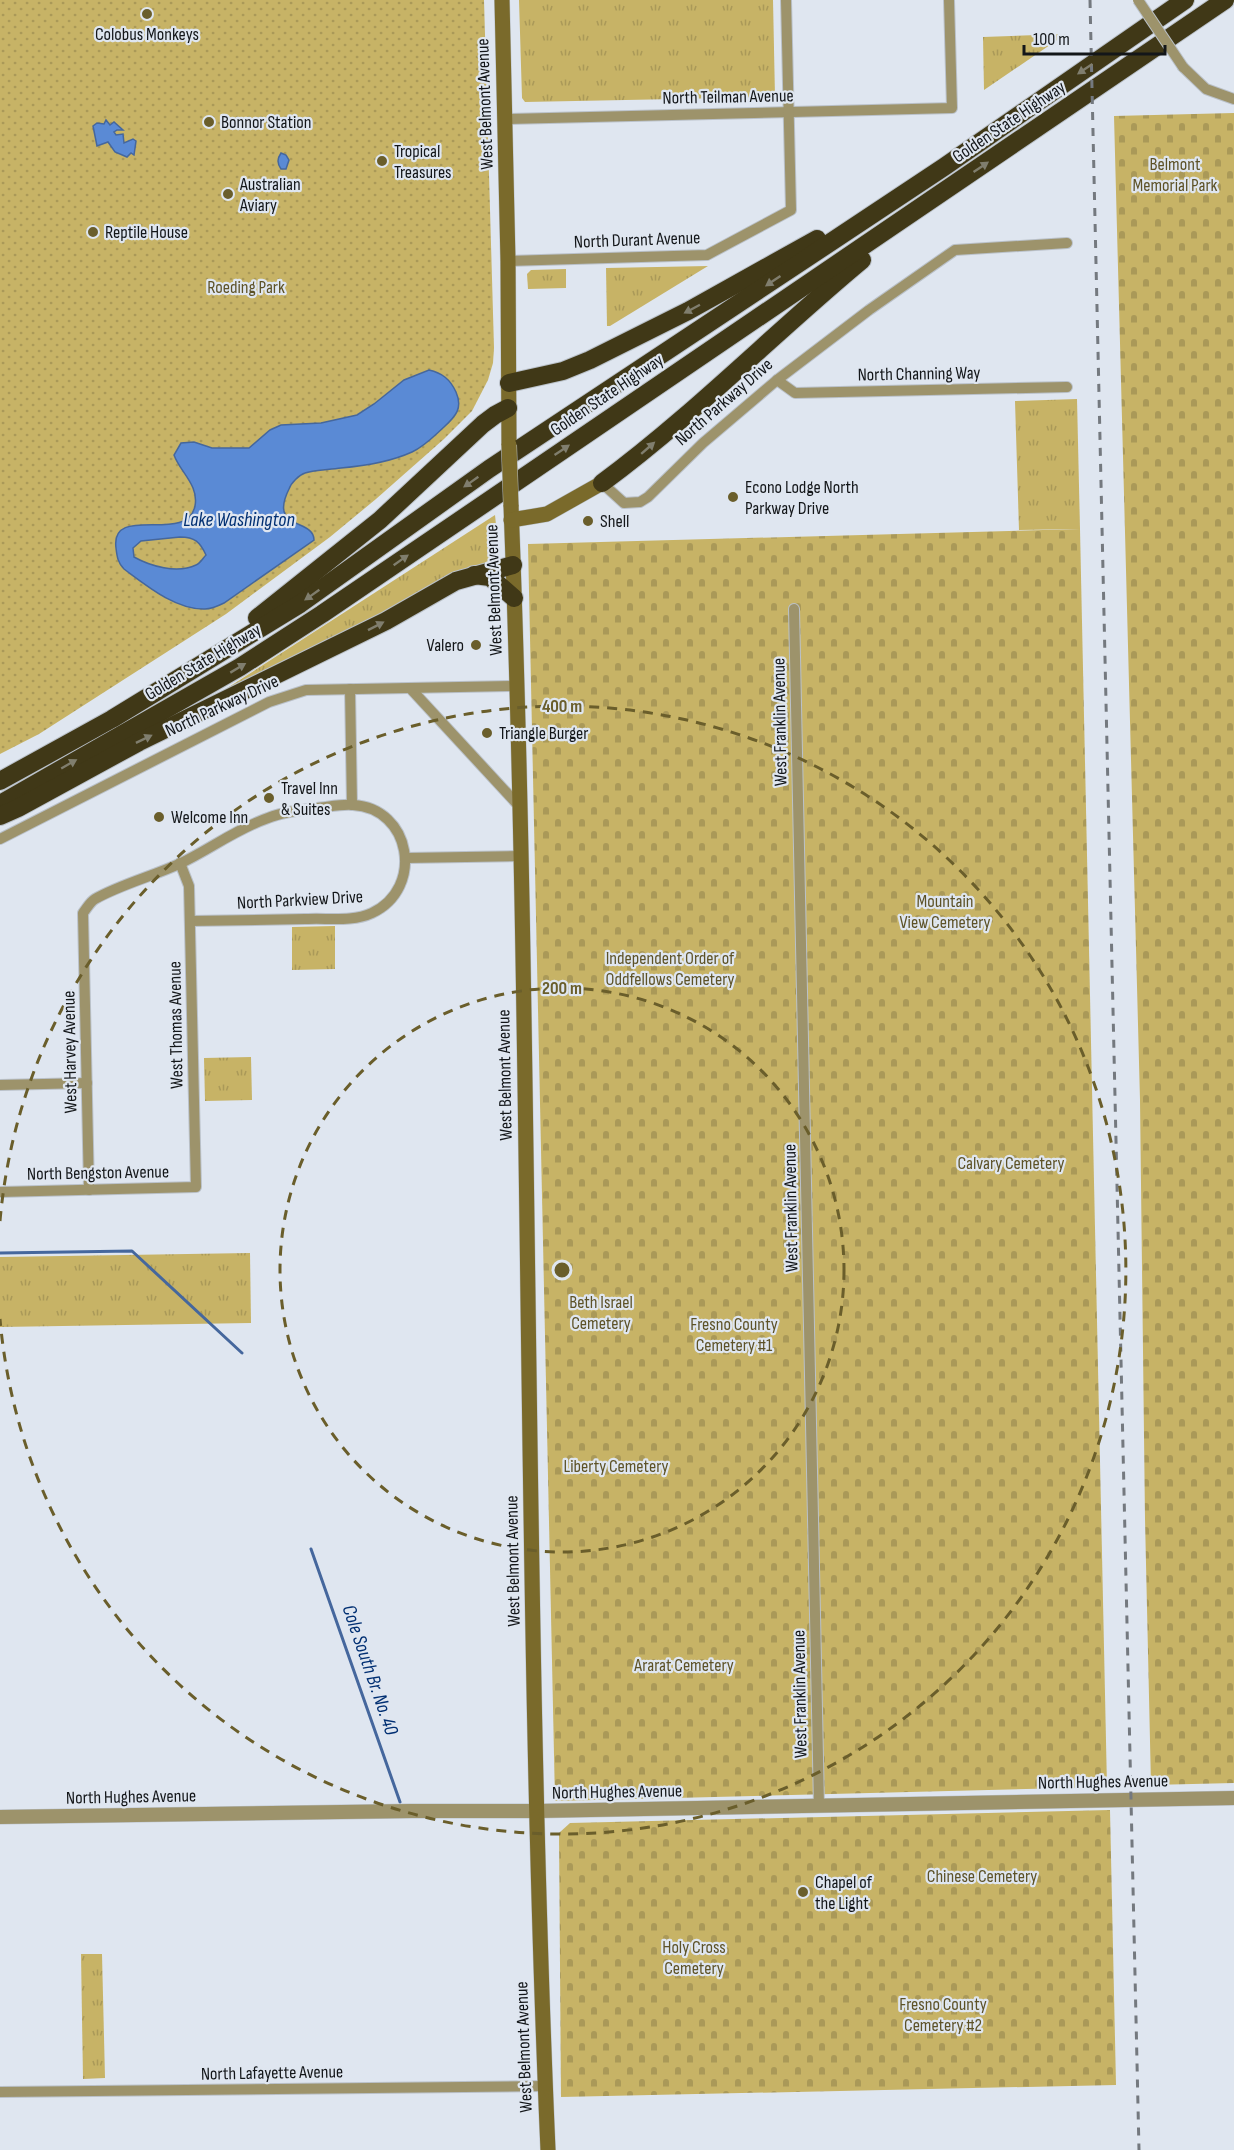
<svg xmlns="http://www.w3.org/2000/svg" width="1234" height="2150" viewBox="0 0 1234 2150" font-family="'Sofia Sans Condensed',sans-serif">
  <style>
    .grass { fill: url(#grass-tufts) }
    .cemetery { fill: url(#cemetery-stones) }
    .park { fill: url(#park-dots) }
    .water { fill: #5a8ad5; stroke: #45679d; stroke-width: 1.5; fill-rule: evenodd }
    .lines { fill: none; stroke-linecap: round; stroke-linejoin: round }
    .stream { stroke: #45679d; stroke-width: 3 }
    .minor-casing { stroke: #bac1c9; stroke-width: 12 }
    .tertiary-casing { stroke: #bac1c9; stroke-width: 15 }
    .secondary-casing { stroke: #bac1c9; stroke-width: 16 }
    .motorway-casing { stroke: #bac1c9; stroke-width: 20 }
    .minor { stroke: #9d936b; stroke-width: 10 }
    .tertiary { stroke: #9d936b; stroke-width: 14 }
    .secondary { stroke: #7a6a2b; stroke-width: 15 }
    .motorway { stroke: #403817; stroke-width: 18 }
    .rail { stroke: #74797f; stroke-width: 3; stroke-dasharray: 8 8; stroke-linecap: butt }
    .minor-bridge-casing { stroke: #bac1c9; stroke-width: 12; stroke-linecap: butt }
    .secondary-bridge-casing { stroke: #bac1c9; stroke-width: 16; stroke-linecap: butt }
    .minor-bridge { stroke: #9d936b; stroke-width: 10 }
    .secondary-bridge { stroke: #7a6a2b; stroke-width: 15 }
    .oneway { fill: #807e6e }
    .ring { fill: none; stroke: #6a5e2b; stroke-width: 3; stroke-dasharray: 10 8 }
    .poi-dot { fill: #6a5e2b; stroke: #dfe6f0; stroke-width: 2 }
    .labels { text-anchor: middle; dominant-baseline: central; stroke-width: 4.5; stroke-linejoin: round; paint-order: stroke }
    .poi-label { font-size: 18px; fill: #131619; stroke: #dfe6f0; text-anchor: start }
    .street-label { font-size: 18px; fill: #131619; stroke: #dfe6f0 }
    .park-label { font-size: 18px; fill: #5d5227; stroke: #dfe6f0 }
    .water-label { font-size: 20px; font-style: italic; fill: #012f72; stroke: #dfe6f0 }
    .centre { fill: #6a5e2b; stroke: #dfe6f0; stroke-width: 3 }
    .ring-label { font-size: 18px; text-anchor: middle; font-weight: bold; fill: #6a5e2b; stroke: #dfe6f0; stroke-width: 4.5; stroke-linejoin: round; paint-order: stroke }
  </style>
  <defs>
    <pattern id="grass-tufts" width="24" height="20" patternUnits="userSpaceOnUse" patternTransform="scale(1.5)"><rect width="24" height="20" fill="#c7b366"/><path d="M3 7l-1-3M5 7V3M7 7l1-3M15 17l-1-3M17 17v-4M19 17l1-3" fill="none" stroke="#aa9958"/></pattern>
    <pattern id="cemetery-stones" width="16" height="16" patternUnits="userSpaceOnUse" patternTransform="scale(1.5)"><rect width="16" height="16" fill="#c7b366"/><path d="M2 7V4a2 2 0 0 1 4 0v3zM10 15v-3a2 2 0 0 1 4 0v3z" fill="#aa9958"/></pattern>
    <pattern id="park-dots" width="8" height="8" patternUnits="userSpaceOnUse" patternTransform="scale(1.5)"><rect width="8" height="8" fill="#c7b366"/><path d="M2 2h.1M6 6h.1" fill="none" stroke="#aa9958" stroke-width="1.8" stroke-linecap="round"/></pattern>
  </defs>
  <rect width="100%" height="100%" fill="#dfe6f0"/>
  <g class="grass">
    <path d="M519,0H773L775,97L525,102L522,98Z"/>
    <path d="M1066,34L984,90L983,37Z"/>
    <path d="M708,266L610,326H607L606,268Z"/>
    <path d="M566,269V288L528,289L527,274L531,270Z"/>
    <path d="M1077,399L1080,529L1019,530L1015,401Z"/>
    <path d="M495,515L500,564L224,701L221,692Z"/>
    <path d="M335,926V969L292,970V927Z"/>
    <path d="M251,1057L252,1100L205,1101L204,1058Z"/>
    <path d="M250,1253L251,1323L0,1327V1257Z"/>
    <path d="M102,1954L105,2078L83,2079L81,1954Z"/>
  </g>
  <g class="cemetery">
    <path d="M1234,113V1783L1151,1785L1145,1519L1140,1100L1114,116Z"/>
    <path d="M1080,529L1107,1787L555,1801L528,544Z"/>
    <path d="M1110,1810L1116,2085L561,2097L559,1833L570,1823Z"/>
  </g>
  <path class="park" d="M0,0H484L494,348L493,363L488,380L472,411L444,439L376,499L330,537L226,614L39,734L0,754Z"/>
  <g class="water">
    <path d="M106,120L110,125L114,122L123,130H117L114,132L116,135L123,134L124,143L133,139L136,141L134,155L131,153L127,157L115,152L108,142L97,146L93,126L97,123L104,124Z"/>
    <path d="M281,153L286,155L289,160L286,169H281C277,163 277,159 281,153Z"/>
    <path d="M429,370C442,373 450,379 456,392C463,408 456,416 444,427C434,436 425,446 412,452C390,462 364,466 341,468C329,470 316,469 305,473C299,475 291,483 289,489C268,531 314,518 314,540L224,603C218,606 212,609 205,609C176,610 147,586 124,569C118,563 117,557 116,548C110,503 187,545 195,506C199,485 180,472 174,455L181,443L194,442L212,448H249L270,430L281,425L321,423L357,415L374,404L404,380ZM180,537C195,537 200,542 206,555C203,558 200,564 196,565C177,574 150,566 134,557L133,548L141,541Z"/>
  </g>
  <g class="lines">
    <g class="stream">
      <path d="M0,1253L132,1251L242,1353"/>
      <path d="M311,1549L400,1802"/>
    </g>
    <defs>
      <g id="minor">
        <path d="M1183,67L1206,89L1234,99"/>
        <path d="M506,119L952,108L949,0"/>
        <path d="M508,261L707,255L791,210L786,0"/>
        <path d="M777,380L795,393L1067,387"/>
        <path d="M602,483L624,503L640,502L648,497L703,443L777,380L869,310L955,250L1067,243"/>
        <path d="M794,609L819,1806"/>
        <path d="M410,688L519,806"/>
        <path d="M350,689L352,805"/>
        <path d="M0,839L269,702L306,690L516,686"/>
        <path d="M406,858L520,856"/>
        <path d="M0,1085L87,1083"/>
        <path d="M89,1190L83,913C87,908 90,902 95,899C119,885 153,876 179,864C209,850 236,829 268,818C283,812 300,810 317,808C328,807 341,804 353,805C411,808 425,888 372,913C353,922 328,918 308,919C269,920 230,920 190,921"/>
        <path d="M0,1192L196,1187L189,886L180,863"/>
        <path d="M0,2092L545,2086"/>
      </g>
      <path id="tertiary" d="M0,1817L411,1811H537L1234,1798"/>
      <g id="secondary">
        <path d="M502,0L508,261L509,445"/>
        <path d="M511,505C532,1053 524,1602 548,2150"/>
        <path d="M511,520L547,514L602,483"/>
      </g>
      <g id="motorway">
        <path d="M509,383L563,371L590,360L688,311L817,239"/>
        <path d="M602,483C694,415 774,333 862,260"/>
        <path d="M474,575L490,577L514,598"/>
        <path d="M257,618L380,520L483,424L495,415L508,408"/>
        <path d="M0,781L112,719L300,604L489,469L944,167L1185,0"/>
        <path d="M0,804L240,667L322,614L1225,0"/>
        <path d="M0,816L18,808L139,742L386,621L456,581L513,565"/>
      </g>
    </defs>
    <use href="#minor" class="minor-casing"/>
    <use href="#tertiary" class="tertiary-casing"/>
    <use href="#secondary" class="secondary-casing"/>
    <use href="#motorway" class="motorway-casing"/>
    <use href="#minor" class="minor"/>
    <use href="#tertiary" class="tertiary"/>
    <use href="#secondary" class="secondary"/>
    <use href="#motorway" class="motorway"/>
    <path class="rail" d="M1090,0L1139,2150"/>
    <defs>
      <path id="minor-bridge" d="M1138,0L1183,67"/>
      <path id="secondary-bridge" d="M509,445L511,505"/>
    </defs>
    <use href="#minor-bridge" class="minor-bridge-casing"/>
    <use href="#secondary-bridge" class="secondary-bridge-casing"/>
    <use href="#minor-bridge" class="minor-bridge"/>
    <use href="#secondary-bridge" class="secondary-bridge"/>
  </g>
  <defs><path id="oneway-solid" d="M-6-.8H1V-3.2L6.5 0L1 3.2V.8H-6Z" transform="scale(1.5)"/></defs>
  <g class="oneway">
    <use href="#oneway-solid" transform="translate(1085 69) rotate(146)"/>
    <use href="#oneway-solid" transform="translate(981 167) rotate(-34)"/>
    <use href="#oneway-solid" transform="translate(773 281) rotate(146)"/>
    <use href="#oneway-solid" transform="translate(692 309) rotate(152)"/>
    <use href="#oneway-solid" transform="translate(648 448) rotate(-41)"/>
    <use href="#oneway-solid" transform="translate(562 450) rotate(-34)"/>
    <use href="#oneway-solid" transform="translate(471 482) rotate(145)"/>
    <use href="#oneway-solid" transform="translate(401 560) rotate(-35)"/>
    <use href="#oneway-solid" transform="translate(312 595) rotate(145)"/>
    <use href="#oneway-solid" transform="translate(376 626) rotate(-27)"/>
    <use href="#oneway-solid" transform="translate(238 668) rotate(-31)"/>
    <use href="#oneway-solid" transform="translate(144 739) rotate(-26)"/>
    <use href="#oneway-solid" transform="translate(69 764) rotate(-30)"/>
  </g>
  <g class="ring">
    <circle cx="562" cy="1270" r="282"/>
    <path d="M0 1221A564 564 0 1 1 0 1319"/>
  </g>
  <g class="poi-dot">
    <circle cx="147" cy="14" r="6"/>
    <circle cx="209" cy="122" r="6"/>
    <circle cx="382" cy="161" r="6"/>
    <circle cx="228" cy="194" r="6"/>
    <circle cx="93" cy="232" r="6"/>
    <circle cx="733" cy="497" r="6"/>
    <circle cx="588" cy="521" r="6"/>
    <circle cx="476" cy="645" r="6"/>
    <circle cx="487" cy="733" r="6"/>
    <circle cx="269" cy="798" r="6"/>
    <circle cx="159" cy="817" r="6"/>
    <circle cx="803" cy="1892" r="6"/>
  </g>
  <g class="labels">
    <g class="poi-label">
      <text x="147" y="34" text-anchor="middle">Colobus Monkeys</text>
      <text x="221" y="122">Bonnor Station</text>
      <text x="394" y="151">Tropical<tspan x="394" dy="21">Treasures</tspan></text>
      <text x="240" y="184">Australian<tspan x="240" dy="21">Aviary</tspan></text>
      <text x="105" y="232">Reptile House</text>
      <text x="745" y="487">Econo Lodge North<tspan x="745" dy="21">Parkway Drive</tspan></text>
      <text x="600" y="521">Shell</text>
      <text x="464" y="645" text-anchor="end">Valero</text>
      <text x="499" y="733">Triangle Burger</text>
      <text x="281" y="788">Travel Inn<tspan x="281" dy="21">&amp; Suites</tspan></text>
      <text x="171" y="817">Welcome Inn</text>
      <text x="815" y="1882">Chapel of<tspan x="815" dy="21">the Light</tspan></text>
    </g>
    <g class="street-label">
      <text transform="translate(728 97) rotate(-1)">North Teilman Avenue</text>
      <text transform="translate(485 104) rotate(-92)">West Belmont Avenue</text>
      <text transform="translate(1009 122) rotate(-34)">Golden State Highway</text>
      <text transform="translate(637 240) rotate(-2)">North Durant Avenue</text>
      <text transform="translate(919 374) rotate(-1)">North Channing Way</text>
      <text transform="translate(607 395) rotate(-34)">Golden State Highway</text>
      <text transform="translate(724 402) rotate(-41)">North Parkway Drive</text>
      <text transform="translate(494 590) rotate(-92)">West Belmont Avenue</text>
      <text transform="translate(203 662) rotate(-31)">Golden State Highway</text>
      <text transform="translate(222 706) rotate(-25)">North Parkway Drive</text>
      <text transform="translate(780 722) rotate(-91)">West Franklin Avenue</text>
      <text transform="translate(300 900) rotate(-3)">North Parkview Drive</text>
      <text transform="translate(176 1025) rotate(-91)">West Thomas Avenue</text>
      <text transform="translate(70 1052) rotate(-91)">West Harvey Avenue</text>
      <text transform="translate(505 1075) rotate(-91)">West Belmont Avenue</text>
      <text transform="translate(98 1173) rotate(-1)">North Bengston Avenue</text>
      <text transform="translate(791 1208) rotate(-91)">West Franklin Avenue</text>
      <text transform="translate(513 1561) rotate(-91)">West Belmont Avenue</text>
      <text transform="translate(800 1694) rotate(-91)">West Franklin Avenue</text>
      <text transform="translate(1103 1782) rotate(-1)">North Hughes Avenue</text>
      <text transform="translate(617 1792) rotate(-1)">North Hughes Avenue</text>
      <text transform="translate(131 1797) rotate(-1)">North Hughes Avenue</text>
      <text transform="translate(524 2047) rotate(-92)">West Belmont Avenue</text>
      <text transform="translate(272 2073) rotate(-1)">North Lafayette Avenue</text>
    </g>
    <g class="park-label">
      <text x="1175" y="164">Belmont<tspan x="1175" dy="21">Memorial Park</tspan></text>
      <text x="246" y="287">Roeding Park</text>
      <text x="945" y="901">Mountain<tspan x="945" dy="21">View Cemetery</tspan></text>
      <text x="670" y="958">Independent Order of<tspan x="670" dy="21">Oddfellows Cemetery</tspan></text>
      <text x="1011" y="1163">Calvary Cemetery</text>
      <text x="601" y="1302">Beth Israel<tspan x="601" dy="21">Cemetery</tspan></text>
      <text x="734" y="1324">Fresno County<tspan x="734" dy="21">Cemetery #1</tspan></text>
      <text x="616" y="1466">Liberty Cemetery</text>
      <text x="684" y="1665">Ararat Cemetery</text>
      <text x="982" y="1876">Chinese Cemetery</text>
      <text x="694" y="1947">Holy Cross<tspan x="694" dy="21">Cemetery</tspan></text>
      <text x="943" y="2004">Fresno County<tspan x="943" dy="21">Cemetery #2</tspan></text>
    </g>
    <g class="water-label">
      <text x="239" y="520">Lake Washington</text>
      <text transform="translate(370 1670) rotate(71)">Cole South Br. No. 40</text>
    </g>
  </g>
  <circle cx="562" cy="1270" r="9" class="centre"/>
  <g class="ring-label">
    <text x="562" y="712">400 m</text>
    <text x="562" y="994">200 m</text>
  </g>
  <path d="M1024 45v9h141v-9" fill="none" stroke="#131619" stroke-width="3"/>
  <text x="1033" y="45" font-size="18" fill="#131619" stroke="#dfe6f0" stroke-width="4.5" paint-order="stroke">100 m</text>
</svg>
